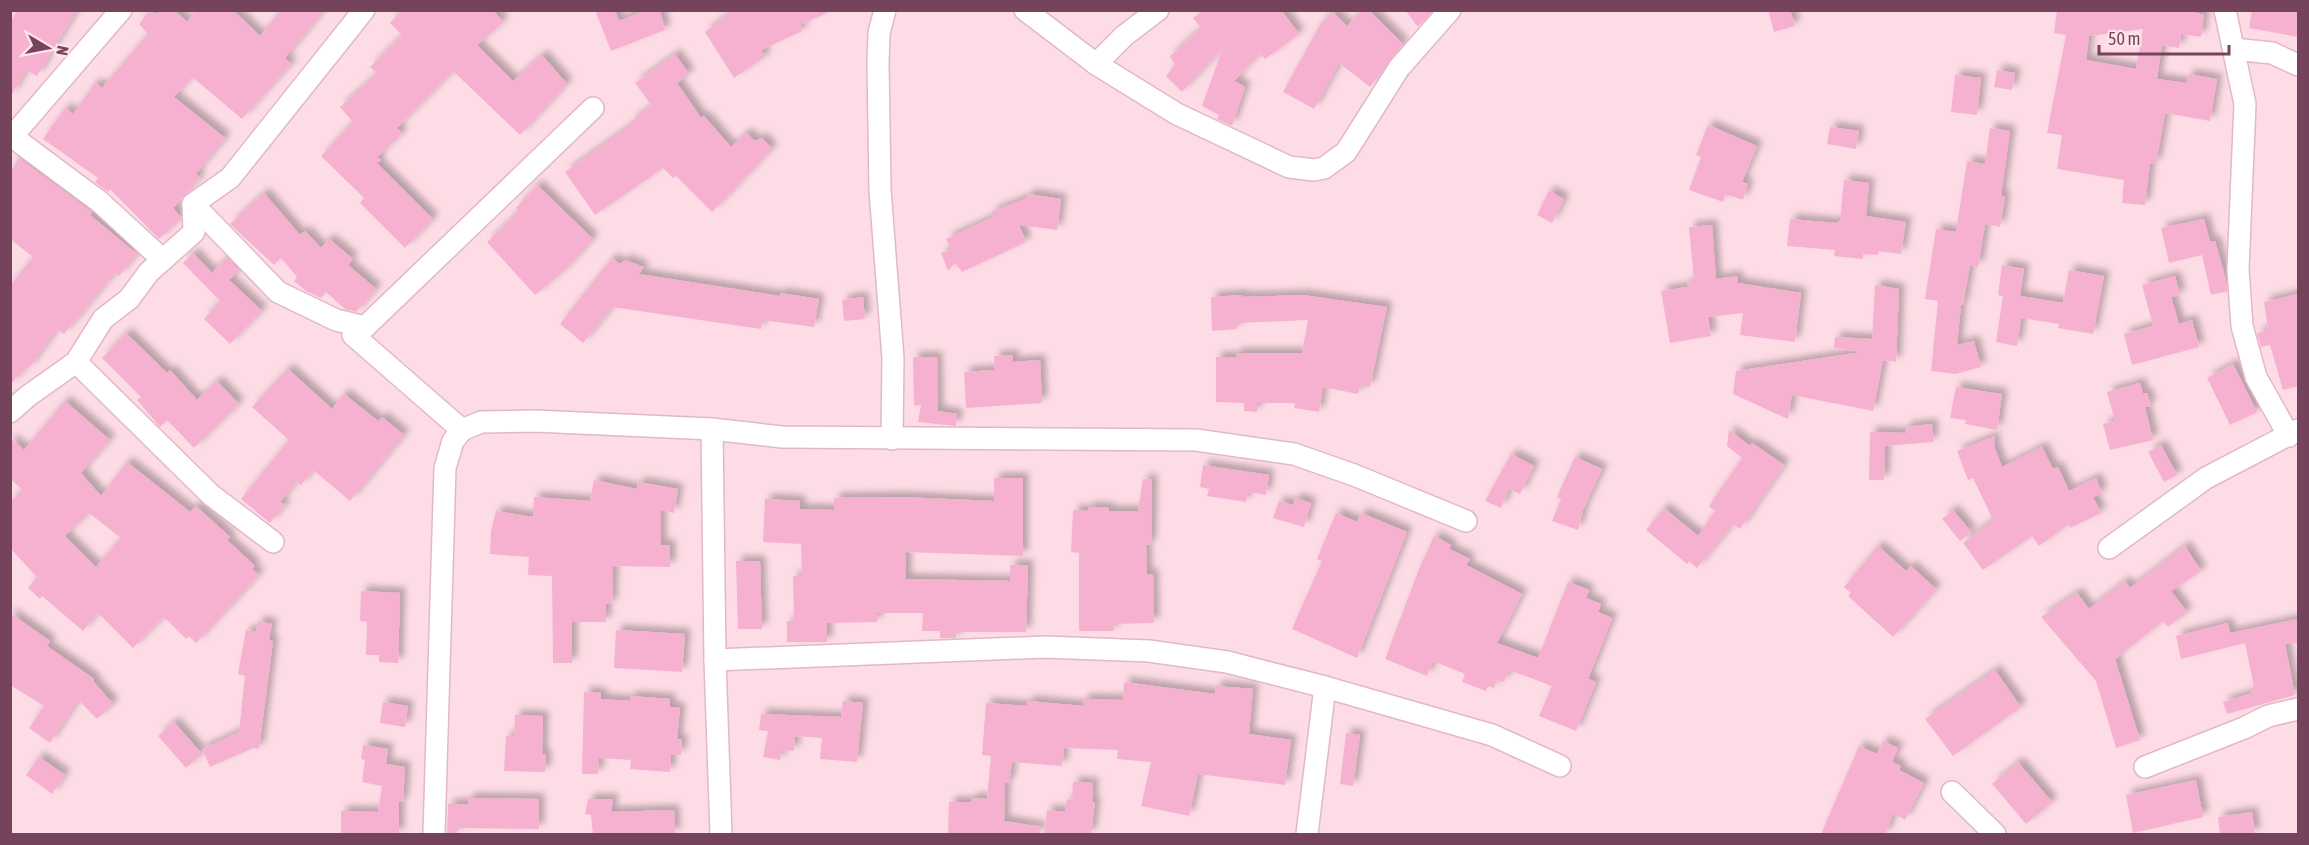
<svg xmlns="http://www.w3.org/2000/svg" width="2309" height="845" viewBox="0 0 2309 845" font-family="'Asap Condensed',sans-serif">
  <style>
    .building { fill: #f6b1d1; fill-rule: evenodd; filter: url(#shadow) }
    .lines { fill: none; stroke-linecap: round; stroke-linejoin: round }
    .street-casing { stroke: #e2b8c8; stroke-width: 24 }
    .street { stroke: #fff; stroke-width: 21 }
  </style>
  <defs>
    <filter id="shadow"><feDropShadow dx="5.5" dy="-5.5" stdDeviation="3" flood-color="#0004"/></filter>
  </defs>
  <rect width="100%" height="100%" fill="#fedce5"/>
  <g class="building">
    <path d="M18,10H77L37,76L26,70L10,98V23Z"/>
    <path d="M150,10L157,14L163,10H174L187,22L196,10H233L260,36L281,10H324L285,58L291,64L242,119L192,77L174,97L225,138L196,174L200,178L173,208L181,218L159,239L110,189L108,192L95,182L98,178L43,139L65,108L73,114L95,83L102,88L148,34L139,24Z"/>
    <path d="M402,10H493L503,22L477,45L513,81L542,55L567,84L520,135L453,71L397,128L402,134L377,157L381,160L377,163L433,219L405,248L360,203L364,198L321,156L353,122L340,107L377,74L370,67L402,35L390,23Z"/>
    <path d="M595,10H615L619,21L646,10H660L665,30L611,51Z"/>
    <path d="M734,10H833L800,25L802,31L761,50L765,57L734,78L705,32Z"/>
    <path d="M1204,10H1281L1299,34L1265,59L1260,54L1234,81L1245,87L1232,126L1217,119L1219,115L1202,106L1223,48L1182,92L1166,76L1175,65L1170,56L1201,28L1193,18Z"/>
    <path d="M1362,10H1369L1403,44L1370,87L1339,63L1314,109L1283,92L1321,23L1333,12L1347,26Z"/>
    <path d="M1405,10H1433L1418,27Z"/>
    <path d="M1768,10H1790L1795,26L1774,32Z"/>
    <path d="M2057,10H2185L2204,15L2201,37L2181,34L2179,48L2162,45L2157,79L2187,83L2188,74L2217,79L2210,121L2165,113L2156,164L2150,163L2145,205L2122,203L2124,180L2057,169L2062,135L2047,133L2066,35L2054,33ZM2143,29L2136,69L2086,60L2089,36Z"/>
    <path d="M2252,10H2298V37L2249,28Z"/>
    <path d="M675,54L689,74L677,83L701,118L704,116L731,147L746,133L755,141L762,138L772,149L712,212L676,176L673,178L663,168L595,215L565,172L633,124L631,121L652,106L635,83Z"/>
    <path d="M1997,70L2015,73L2012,90L1994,87Z"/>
    <path d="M1955,75L1981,78L1977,115L1951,112Z"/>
    <path d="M1708,125L1757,146L1742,182L1748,184L1743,200L1725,194L1723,202L1689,190L1701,157L1696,155Z"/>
    <path d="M1830,127L1859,131L1856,149L1827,144Z"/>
    <path d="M1990,128L2010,131L2001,196L2005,197L2000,227L1985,224L1978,267L1970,265L1963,305H1961L1957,345L1974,341L1981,367L1955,374L1931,371L1938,301L1925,299L1936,229L1956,232L1967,161L1985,164Z"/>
    <path d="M19,158L92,212L90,215L137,254L119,276L115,273L64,334L57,329L29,368L27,366L10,385V286L33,257L10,239V172Z"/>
    <path d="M1844,180L1869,183L1866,216L1906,222L1901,254L1879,251L1878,255L1863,254V259L1834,256L1835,250L1787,246L1790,219L1837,223L1840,220Z"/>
    <path d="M537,185L593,239L564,271L535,295L487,242L519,211L516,208Z"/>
    <path d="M1549,191L1564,199L1552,223L1537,215Z"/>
    <path d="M264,193L300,235L305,231L321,248L329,239L353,259L348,265L376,289L356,312L345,309L326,292L321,298L306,291L294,281L297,277L281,258L274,265L230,224Z"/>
    <path d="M1028,194L1061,199L1057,230L1019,225L1026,242L962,272L955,263L948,271L941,253L951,250L946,239L993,217L991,212L1027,198Z"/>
    <path d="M2204,219L2210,242L2215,241L2226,280L2227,291L2211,295L2202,255L2169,263L2161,228Z"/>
    <path d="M1712,225L1716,279L1737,276L1738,283L1801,293L1795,342L1740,335L1743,313L1708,317L1711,336L1670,343L1661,291L1687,287V282L1694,281L1689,227Z"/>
    <path d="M193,253L212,273L227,257L239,270L229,280L262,311L230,344L204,319L220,301L183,263Z"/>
    <path d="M612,258L620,264L625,260L644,267L639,274L780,296V293L819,299L814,327L762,320L761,329L612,307L583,343L560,324Z"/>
    <path d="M2002,265L2024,269L2020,296L2063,303L2069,270L2104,276L2093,334L2058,328L2059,324L2021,318L2017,346L1996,342L2003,296L1998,295Z"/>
    <path d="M2175,276L2180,295L2171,297L2179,324L2192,320L2199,347L2132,365L2124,334L2153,326L2142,285Z"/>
    <path d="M1875,285L1899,289L1896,362L1883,360L1873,411L1792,395L1788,419L1733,394L1736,371L1862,352L1834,348L1835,337L1872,339Z"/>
    <path d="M2298,294V386L2283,390L2270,345L2261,347L2257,333L2268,330L2264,302Z"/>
    <path d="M1242,295L1243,297L1303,295L1387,307L1370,387L1360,386L1358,394L1323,387L1319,412L1294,408L1295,403H1257V412L1244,411V403L1216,402V357H1236V353H1302L1308,320L1237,323V329L1212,331L1211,297Z"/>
    <path d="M863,297L865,319L844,321L842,300Z"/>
    <path d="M126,333L167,373L170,370L197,400L217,381L239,404L194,448L167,420L160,427L137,400L141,397L102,358Z"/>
    <path d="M1013,355V362L1040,360L1042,403L966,408L964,372L995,370L994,356Z"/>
    <path d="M913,357H937L938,411L957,414L956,426L918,422L921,405L914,406Z"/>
    <path d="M2233,364L2257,412L2230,425L2207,378Z"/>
    <path d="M288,369L332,409L344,394L378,421L382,417L404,435L350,501L313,470L301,485L297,481L280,502L285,505L270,523L241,499L289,440L252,407Z"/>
    <path d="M2140,383L2143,394L2147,393L2151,406L2145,407L2153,440L2110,450L2103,424L2115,421L2107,392Z"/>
    <path d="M1956,387L1987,392L1988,394V392L2002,394L1997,430L1965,424L1966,420L1950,418Z"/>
    <path d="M65,401L110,440L81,473L101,496L127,462L190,512L196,506L230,537L227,540L255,566L252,569L259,575L196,643L189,636L186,639L164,617L133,648L98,613L83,631L42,596L40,599L28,588L37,577L10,548V502L23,490L10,479V438L24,450ZM89,513L121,538L96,567L65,536Z"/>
    <path d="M1932,424L1933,442L1885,446L1884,480H1869L1870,432L1905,433V427Z"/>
    <path d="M1729,430L1750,446L1752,443L1784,465L1740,529L1733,524L1697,568L1689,561L1687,564L1646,530L1664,508L1698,536L1715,511L1709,506L1742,458L1727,446Z"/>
    <path d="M1995,436L1994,446L2002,467L2042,447L2053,469L2058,467L2069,491L2096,478L2102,493L2093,497L2101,513L2070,528L2069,524L2039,546L2032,536L1983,570L1963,543L1993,520L1973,478L1968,480L1957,451Z"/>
    <path d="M2161,445L2177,475L2164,482L2148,452Z"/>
    <path d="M1511,454L1534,466L1520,494L1509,489L1501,508L1485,501Z"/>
    <path d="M1575,457L1602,469L1583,510L1578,530L1552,521L1561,499L1557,497Z"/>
    <path d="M1203,465L1269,475L1266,495L1248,492L1246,502L1207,496L1209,489L1200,487Z"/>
    <path d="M994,478H1023V556L906,552V579L1010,581V565H1028L1026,632H956V638H940V631H922L923,613H877V622L827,623V642H787V621H794L793,576H802L801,544L763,542L765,499L800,501V509L834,510V498L901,497L994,501Z"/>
    <path d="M1143,479L1152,480L1151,545H1146L1147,574H1153L1154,623L1114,624V631H1079V553L1071,552L1073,510L1088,511V507L1109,508V511H1138Z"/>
    <path d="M594,480L637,489L638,482L678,489L674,513L661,510V545H670V567L613,566L612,604H606V622H572V663H553L552,576L528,575L529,557L490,554L491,531L496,511L533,517L534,497L590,501Z"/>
    <path d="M1295,498L1311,503L1304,527L1273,518L1279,501L1293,505Z"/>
    <path d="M1953,510L1971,532L1960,541L1942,519Z"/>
    <path d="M1336,513L1357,522L1361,513L1407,532L1357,658L1292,629L1322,561L1317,559Z"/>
    <path d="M1434,536L1451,545L1449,549L1470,559L1466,565L1522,594L1497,643L1538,658L1568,582L1589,590L1586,598L1601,604L1598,612L1612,618L1588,679L1596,682L1576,731L1539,716L1552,686L1509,670L1504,682L1497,680L1494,688L1488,686L1486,691L1462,682L1465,674L1433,661L1427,676L1385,659L1419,569Z"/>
    <path d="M1878,546L1906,571L1911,566L1936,589L1893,637L1848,596L1851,593L1844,587Z"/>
    <path d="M2185,546L2201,571L2171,591L2187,612L2168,627L2163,621L2115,659L2140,740L2116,748L2096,681L2041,617L2077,593L2089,609L2125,581L2130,588Z"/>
    <path d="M736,561H760L762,629H738Z"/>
    <path d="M361,591L400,593L398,663L379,662V655H366L367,622L360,621Z"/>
    <path d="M10,613L50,641L47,646L94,679L93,681L113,704L97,719L78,700L50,743L29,728L44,706L10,685Z"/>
    <path d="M2298,619V643L2285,644L2295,695L2227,714L2223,702L2252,693L2251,688L2254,687L2245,643L2181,659L2176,636L2228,623L2230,633Z"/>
    <path d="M258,621L272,624L269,640L273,641L259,749L253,748L210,767L202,749L239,732L245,676L238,674L246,630L256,632Z"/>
    <path d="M616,630L685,634L682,672L614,668Z"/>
    <path d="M1995,670L2021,707L1953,756L1925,719Z"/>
    <path d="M1124,682L1215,694L1216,686L1253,689L1249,734L1291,740L1285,785L1198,774L1189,816L1141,806L1151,762L1117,759L1118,750L1064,748L1062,766L1012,762L1009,783H1005L1004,821L1041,827L1040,834H948L949,802H971V798L987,799L991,756L982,755L986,703L1027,706L1028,701L1083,706V699L1123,700Z"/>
    <path d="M584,692L601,693V699L630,701V696L670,699V707L680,708L677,739L682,740L681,755L671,754L670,772L630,769L631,760L599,758L598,774H582Z"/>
    <path d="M843,701L863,703L857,762L820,759L822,738L795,736L794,751L782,750L780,760L763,757L768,731L759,730L761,714L841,717Z"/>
    <path d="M383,702L408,706L405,727L380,723Z"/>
    <path d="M515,715L543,716L542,754L546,755L545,772L504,771L506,736H514Z"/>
    <path d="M174,722L202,754L186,768L158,736Z"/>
    <path d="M1346,733L1360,735L1353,786L1340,784Z"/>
    <path d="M1883,741L1898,748L1892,762L1901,766L1899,770L1924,783L1905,820L1893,813L1886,834H1821L1859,746L1877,754Z"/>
    <path d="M363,745L388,749L386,764L405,767L403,802H399V834H341V811L378,812L382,786L362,782L365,760L361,759Z"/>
    <path d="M39,757L65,775L52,794L26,775Z"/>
    <path d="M2018,762L2052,802L2026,824L1992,784Z"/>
    <path d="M2196,780L2203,817L2133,833L2126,795Z"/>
    <path d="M1073,782L1093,783L1092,802H1095L1091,834H1044L1047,810L1065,812L1067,799L1072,800Z"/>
    <path d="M468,798L539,799V829L458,828L457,834H447L448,804H468Z"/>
    <path d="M588,799H613L611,812L674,810L675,834H593L591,815L585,814Z"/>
    <path d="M2252,812L2255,834H2220L2218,817Z"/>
  </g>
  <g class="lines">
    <defs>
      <g id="street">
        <path d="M885,10L879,33L878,63L880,190L893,358L892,439"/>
        <path d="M1025,10L1096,64L1177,114L1289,167L1314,170L1324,168L1346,152L1399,68L1450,10"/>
        <path d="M2225,10L2245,104L2238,269L2242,326L2256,377L2289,436"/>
        <path d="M2234,49L2272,53L2298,65"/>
        <path d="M1096,64L1124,36L1158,10"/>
        <path d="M10,135L100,202L163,260"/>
        <path d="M10,139L121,10"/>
        <path d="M193,204L278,292L336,320L365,327L353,335L462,430"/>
        <path d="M365,327L593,108"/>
        <path d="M76,362L210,494L273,542"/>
        <path d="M10,412L28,396L76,362L103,319L129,299L149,272L194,232L193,204L230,178L364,10"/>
        <path d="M712,429L715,660L721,834"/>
        <path d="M2109,548L2206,478L2298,430"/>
        <path d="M715,660L1045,647L1149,651L1227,662L1325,687L1492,735L1560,766"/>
        <path d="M2145,767L2244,728L2268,716L2298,709"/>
        <path d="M1952,792L1995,834"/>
        <path d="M434,834L445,468L453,441L462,430L481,422L535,421L712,429L782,437L1196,440L1294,454L1354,475L1466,521"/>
        <path d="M1307,834L1325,687"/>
      </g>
    </defs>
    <use href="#street" class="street-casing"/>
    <use href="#street" class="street"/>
  </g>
  <rect width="2309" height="845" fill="none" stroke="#75435c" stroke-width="24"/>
  <g transform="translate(48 48) rotate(100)" stroke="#ffe4eb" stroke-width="4.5" paint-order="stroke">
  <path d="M0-4.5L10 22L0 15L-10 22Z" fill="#75435c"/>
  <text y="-9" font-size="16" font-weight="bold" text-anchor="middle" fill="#75435c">N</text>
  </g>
  <path d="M2099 45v9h130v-9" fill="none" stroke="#75435c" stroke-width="3"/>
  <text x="2108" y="45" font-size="18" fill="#75435c" stroke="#ffe4eb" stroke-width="4.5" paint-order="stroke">50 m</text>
</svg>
